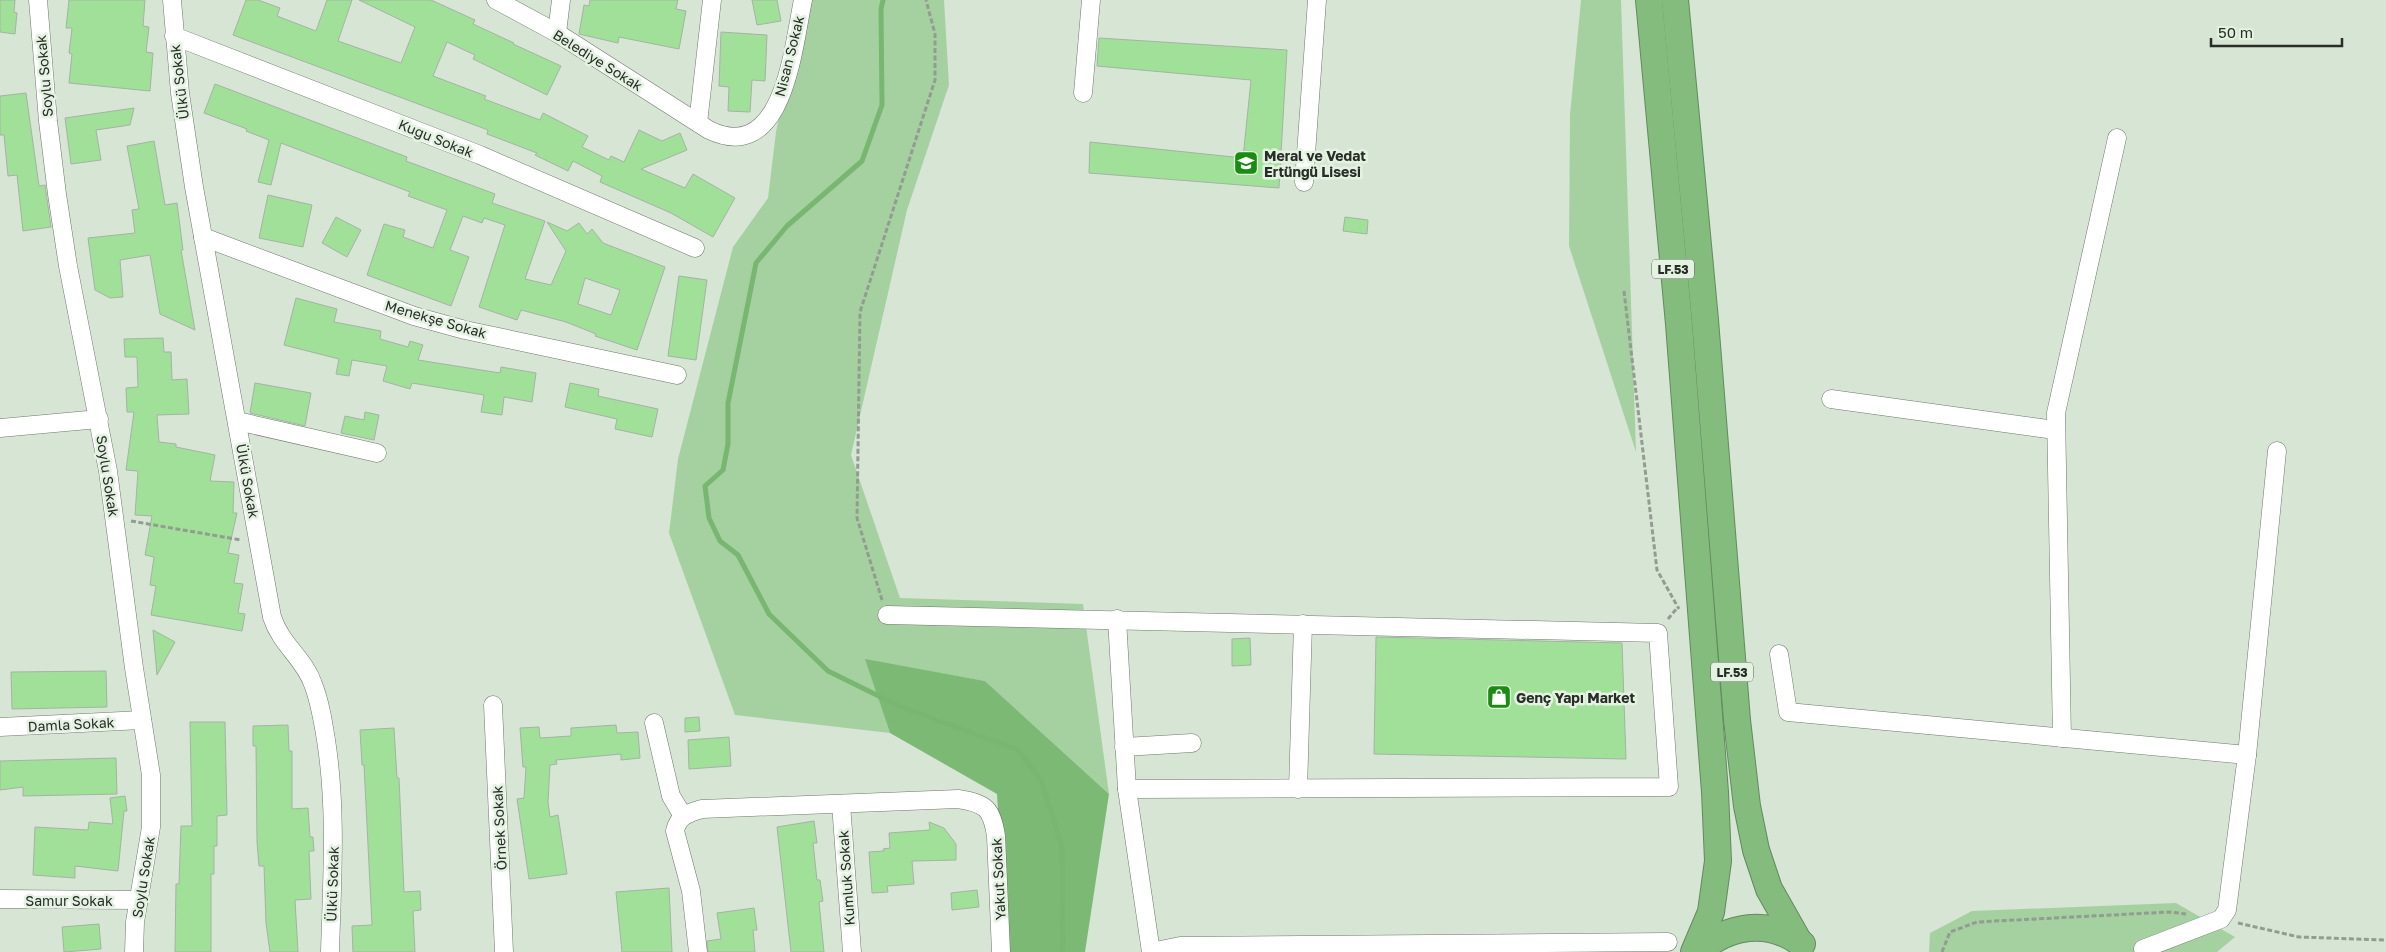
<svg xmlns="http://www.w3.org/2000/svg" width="2386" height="952" viewBox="0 0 2386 952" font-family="'Golos Text',sans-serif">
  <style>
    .green { fill: #a5d1a0 }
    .forest { fill: #7cb975 }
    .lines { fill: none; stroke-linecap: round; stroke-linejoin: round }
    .stream { stroke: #78b671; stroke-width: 5 }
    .building { fill: #a0e099; stroke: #a5b3a4; fill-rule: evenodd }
    .minor-casing { stroke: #6c796a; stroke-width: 19 }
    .highway-casing { stroke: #638a5f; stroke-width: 28 }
    .path { stroke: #929c90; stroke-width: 3; stroke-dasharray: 5 2.5; stroke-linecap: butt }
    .minor { stroke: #fff; stroke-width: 18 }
    .highway { stroke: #83bc7d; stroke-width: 26 }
    .labels { text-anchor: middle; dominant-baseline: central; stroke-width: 5; stroke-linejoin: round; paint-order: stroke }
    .shield { fill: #e4f2e2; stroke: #60685f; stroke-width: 1 }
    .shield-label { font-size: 12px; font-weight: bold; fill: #282d27 }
    .street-label { font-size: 14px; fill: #282d27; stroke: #e4f2e2 }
    .poi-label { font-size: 14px; font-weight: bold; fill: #282d27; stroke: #e4f2e2; text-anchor: start }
  </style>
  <rect width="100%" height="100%" fill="#d7e5d5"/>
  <g class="green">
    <path d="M803,0H944L949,85L907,210L851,455L900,598L1083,604L1109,794L985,681L866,660L890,733L735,715L669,533L678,459L733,247L768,198L776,132Z"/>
    <path d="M1581,0H1621L1636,452L1569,246L1570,115Z"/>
    <path d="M2176,903L2235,937L2217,952H1929L1930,933L1972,911Z"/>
  </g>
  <path class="forest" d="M865,659L985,681L1109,794L1085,952H1004L1005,919L997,794L890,733Z"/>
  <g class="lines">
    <path class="stream" d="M883,0L881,9L882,105L862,161L787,226L756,263L728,403V444L723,470L705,486L709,518L720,541L738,555L769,614L828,671L899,706L1018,750L1041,780L1062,847L1063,943L1062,952"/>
  </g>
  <g class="building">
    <path d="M0,0H15L14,12L17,13L15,34L0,32Z"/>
    <path d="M69,0H145L143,26L149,27L146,52L153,53L150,91L69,83L72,54L69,53L72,28H66Z"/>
    <path d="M246,0H258L280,8L277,16L316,31L327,0H352L338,41L401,63L415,27L359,0H431L475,20L473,24L514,43L513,44L561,66L547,95L473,59L475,55L447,42L433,76L486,96L484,99L540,120L543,113L588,136L582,147L609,160L611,156L624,162L639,130L662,141L680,133L687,150L641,169L685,188L693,174L735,198L713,237L671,213L600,182L602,176L573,161L568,171L535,155L537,153L487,134L488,130L233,35Z"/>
    <path d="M590,0H678L676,9L686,11L679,49L619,37L618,43L579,34L584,5L589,6Z"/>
    <path d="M752,0H777L781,21L757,25Z"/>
    <path d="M721,32L767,35L765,81L752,80L750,112L728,111L729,87L719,86Z"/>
    <path d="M1099,38L1287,50L1279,188L1089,173L1090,142L1243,158L1251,80L1097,66Z"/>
    <path d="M215,84L407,157L406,161L495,194L492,203L545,221L525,279L551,285L566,251L547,222L567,231L579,223L587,234L592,229L603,243L665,267L637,350L595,336L596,334L566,322L521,310L517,320L479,307L505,225L484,218L482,223L463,216L450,250L469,257L451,306L367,275L384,224L405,230L403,237L433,248L447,210L408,196L410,192L281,143L271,185L258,182L269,140L246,131L247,129L204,113ZM585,278L620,290L611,315L578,304Z"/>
    <path d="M26,93L39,186L45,185L51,227L23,231L17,175L8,176L4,135H0V96Z"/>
    <path d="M134,108L130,125L96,130L101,160L71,164L65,118Z"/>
    <path d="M154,141L165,205L177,203L183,250H181L195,330L160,314L150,255L120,260L123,297L110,298L95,290L88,238L135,233L132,210L139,209L127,146Z"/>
    <path d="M268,195L312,205L303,247L259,238Z"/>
    <path d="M336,217L361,230L347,257L322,243Z"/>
    <path d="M1345,217L1368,220L1367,234L1343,231Z"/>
    <path d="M679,276L707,280L696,360L668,356Z"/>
    <path d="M296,298L337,309L334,322L381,331L380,339L408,347L410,341L423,345L418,360L500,373L501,367L536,373L532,402L504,397L502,415L481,412L484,395L412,383L410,389L383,381L387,366L352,360L349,376L336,374L339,359L284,345Z"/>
    <path d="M163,338L164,352H171L172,380L187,379L189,414L157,415L159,442L176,444V447L215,455L210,481L234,482L233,513H237L228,553L239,555L234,583L243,584L238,613L245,614L242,631L151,615L156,586L150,585L154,557L145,555L152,516L135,515L138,471L126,470L134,412H127L126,388L138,387L137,357H125L124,339Z"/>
    <path d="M255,383L311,393L305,426L250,413Z"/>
    <path d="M570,383L599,389L598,396L658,409L652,437L615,429L617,419L565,407Z"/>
    <path d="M365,412L379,415L374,440L341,433L345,416L364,420Z"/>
    <path d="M153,630L175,642L157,675Z"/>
    <path d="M1376,637L1622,643L1626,759L1374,754Z"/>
    <path d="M1250,638L1251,665L1232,666V639Z"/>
    <path d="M106,671L107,707L12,709L11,672Z"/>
    <path d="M699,717L700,731L685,732V718Z"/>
    <path d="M190,722H225L227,815L217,816V846H214V874H211V952H175L176,884H179L181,826H192Z"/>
    <path d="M288,725L289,751H292V809L308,808L310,837H313L314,851H309L311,899L295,900L298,952H270L266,923L264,866H259L257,842L256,746H253V726Z"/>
    <path d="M616,725L617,733L638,732L640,758L621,760V754L556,760L557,764L550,765L548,802L550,817L558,815L567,874L529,879L517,799L524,798L526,767H523L520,728L539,727L540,738L571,736V728Z"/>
    <path d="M394,728L397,778H399L404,892L420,891L421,910L413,911L415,952H353L352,926L372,925L364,765H362L360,730Z"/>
    <path d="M729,737L731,766L689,769L688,740Z"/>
    <path d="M116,758L117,794L23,796V787L0,790V761Z"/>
    <path d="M125,796L127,811H124L118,871L75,866V878L33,875L35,827L88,830L89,822L113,824L110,798Z"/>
    <path d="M814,821L817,843H813L817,880H820L823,901L819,902L824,952H791L777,827Z"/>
    <path d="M929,822L944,828L956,844V860L912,861L914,884L887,886L888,892L872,893L869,852L884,851L883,849L890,848L889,833L930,830Z"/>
    <path d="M669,888L672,952H622L616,892Z"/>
    <path d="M977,890L979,907L952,910L951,893Z"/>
    <path d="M754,908L757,930H753L755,952H708L707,941L721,939L717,913Z"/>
    <path d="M99,924L101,949L64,952L62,927Z"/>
  </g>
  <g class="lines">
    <defs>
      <g id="minor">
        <path d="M38,0L48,121L57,194L68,266L108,471L134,668L151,775V827L135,922L134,952"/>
        <path d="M172,0L180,93L194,187L272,617C281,645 304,658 313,684C320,702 323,721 326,740C337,810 332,881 330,952"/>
        <path d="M496,0L557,33L709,130C784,166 793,47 803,0"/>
        <path d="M557,33L561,0"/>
        <path d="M174,36L480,155L695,248"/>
        <path d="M1083,93L1091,0"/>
        <path d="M698,123L712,0"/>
        <path d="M1304,182L1317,0"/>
        <path d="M203,237L414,316L465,330L677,375"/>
        <path d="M1831,399L2055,430"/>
        <path d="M237,421L377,453"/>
        <path d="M0,428L99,419"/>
        <path d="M887,615L1658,633L1669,787L1127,789"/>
        <path d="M1117,619L1127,789L1151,952L1180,946L1668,942"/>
        <path d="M1779,654L1788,712L2247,755"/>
        <path d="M493,705L504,952"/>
        <path d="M654,723L671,796L683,816"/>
        <path d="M0,727L142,720"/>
        <path d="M2062,738L2056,413L2117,138"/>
        <path d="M1124,747L1192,743"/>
        <path d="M1298,789L1303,624"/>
        <path d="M841,804L852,952"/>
        <path d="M0,899L138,900"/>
        <path d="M2143,949L2221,919L2227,910L2247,755L2277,451"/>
        <path d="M698,952L691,891L675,831C678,816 688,813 702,809L958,799C986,803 992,809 996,836L1001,952"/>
      </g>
      <g id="highway">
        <path d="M1649,0L1679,324L1715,792L1718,861L1711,912L1694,952"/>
        <path d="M1675,0L1705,320L1737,720L1747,806L1756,850L1769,889L1799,942"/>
        <path d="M1698,952C1728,925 1768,918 1802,944"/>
      </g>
    </defs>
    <use href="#minor" class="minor-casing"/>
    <use href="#highway" class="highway-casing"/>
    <g class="path">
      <path d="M1624,291L1657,570L1679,609"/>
      <path d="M131,521L241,540"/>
      <path d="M882,600L857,518L860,312L935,80V34L926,0"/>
      <path d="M1668,619L1677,608"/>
      <path d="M2238,923L2299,937L2386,940"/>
      <path d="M1942,952L1950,932L1977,922L2170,912L2186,914"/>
    </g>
    <use href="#minor" class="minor"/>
    <use href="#highway" class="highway"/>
  </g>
  <defs>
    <symbol id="school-square" viewBox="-11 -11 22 22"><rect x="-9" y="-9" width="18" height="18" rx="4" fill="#1b8c12" stroke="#e4f2e2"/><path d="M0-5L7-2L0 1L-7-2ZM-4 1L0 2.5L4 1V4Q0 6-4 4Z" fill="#fff"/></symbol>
    <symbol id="shop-square" viewBox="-11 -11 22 22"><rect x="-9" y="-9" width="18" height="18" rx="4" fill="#1b8c12" stroke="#e4f2e2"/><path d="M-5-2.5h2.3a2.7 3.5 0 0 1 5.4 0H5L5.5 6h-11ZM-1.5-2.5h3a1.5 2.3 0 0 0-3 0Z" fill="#fff"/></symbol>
  </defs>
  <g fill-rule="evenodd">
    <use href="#school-square" x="1232" y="149" width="28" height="28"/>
    <use href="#shop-square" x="1485" y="683" width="28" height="28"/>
  </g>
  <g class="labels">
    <g class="shield">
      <rect x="1652" y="259.5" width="42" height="19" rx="4"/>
      <rect x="1711" y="662.5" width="42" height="19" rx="4"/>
    </g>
    <g class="shield-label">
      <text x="1673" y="269">LF.53</text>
      <text x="1732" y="672">LF.53</text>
    </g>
    <g class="street-label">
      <text transform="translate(789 56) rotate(-76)">Nisan Sokak</text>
      <text transform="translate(598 60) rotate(32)">Belediye Sokak</text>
      <text transform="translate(44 76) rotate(-95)">Soylu Sokak</text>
      <text transform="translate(179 82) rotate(-97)">Ülkü Sokak</text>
      <text transform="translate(436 138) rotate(22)">Kuğu Sokak</text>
      <text transform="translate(436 319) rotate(16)">Menekşe Sokak</text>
      <text transform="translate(108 476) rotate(81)">Soylu Sokak</text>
      <text transform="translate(248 481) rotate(80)">Ülkü Sokak</text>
      <text transform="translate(71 724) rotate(-3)">Damla Sokak</text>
      <text transform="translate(499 828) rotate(-93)">Örnek Sokak</text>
      <text transform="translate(143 877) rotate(-81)">Soylu Sokak</text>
      <text transform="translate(846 878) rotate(-94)">Kumluk Sokak</text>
      <text transform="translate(998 879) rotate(-93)">Yakut Sokak</text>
      <text transform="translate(332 884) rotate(-88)">Ülkü Sokak</text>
      <text x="69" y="900">Samur Sokak</text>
    </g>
    <g class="poi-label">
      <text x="1264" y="155">Meral ve Vedat<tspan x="1264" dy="16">Ertüngü Lisesi</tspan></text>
      <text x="1516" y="697">Genç Yapı Market</text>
    </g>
  </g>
  <path d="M2211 38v8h131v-8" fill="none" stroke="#282d27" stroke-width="2.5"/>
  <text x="2218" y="38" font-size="15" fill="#282d27" stroke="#e4f2e2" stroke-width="4" paint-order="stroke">50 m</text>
</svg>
